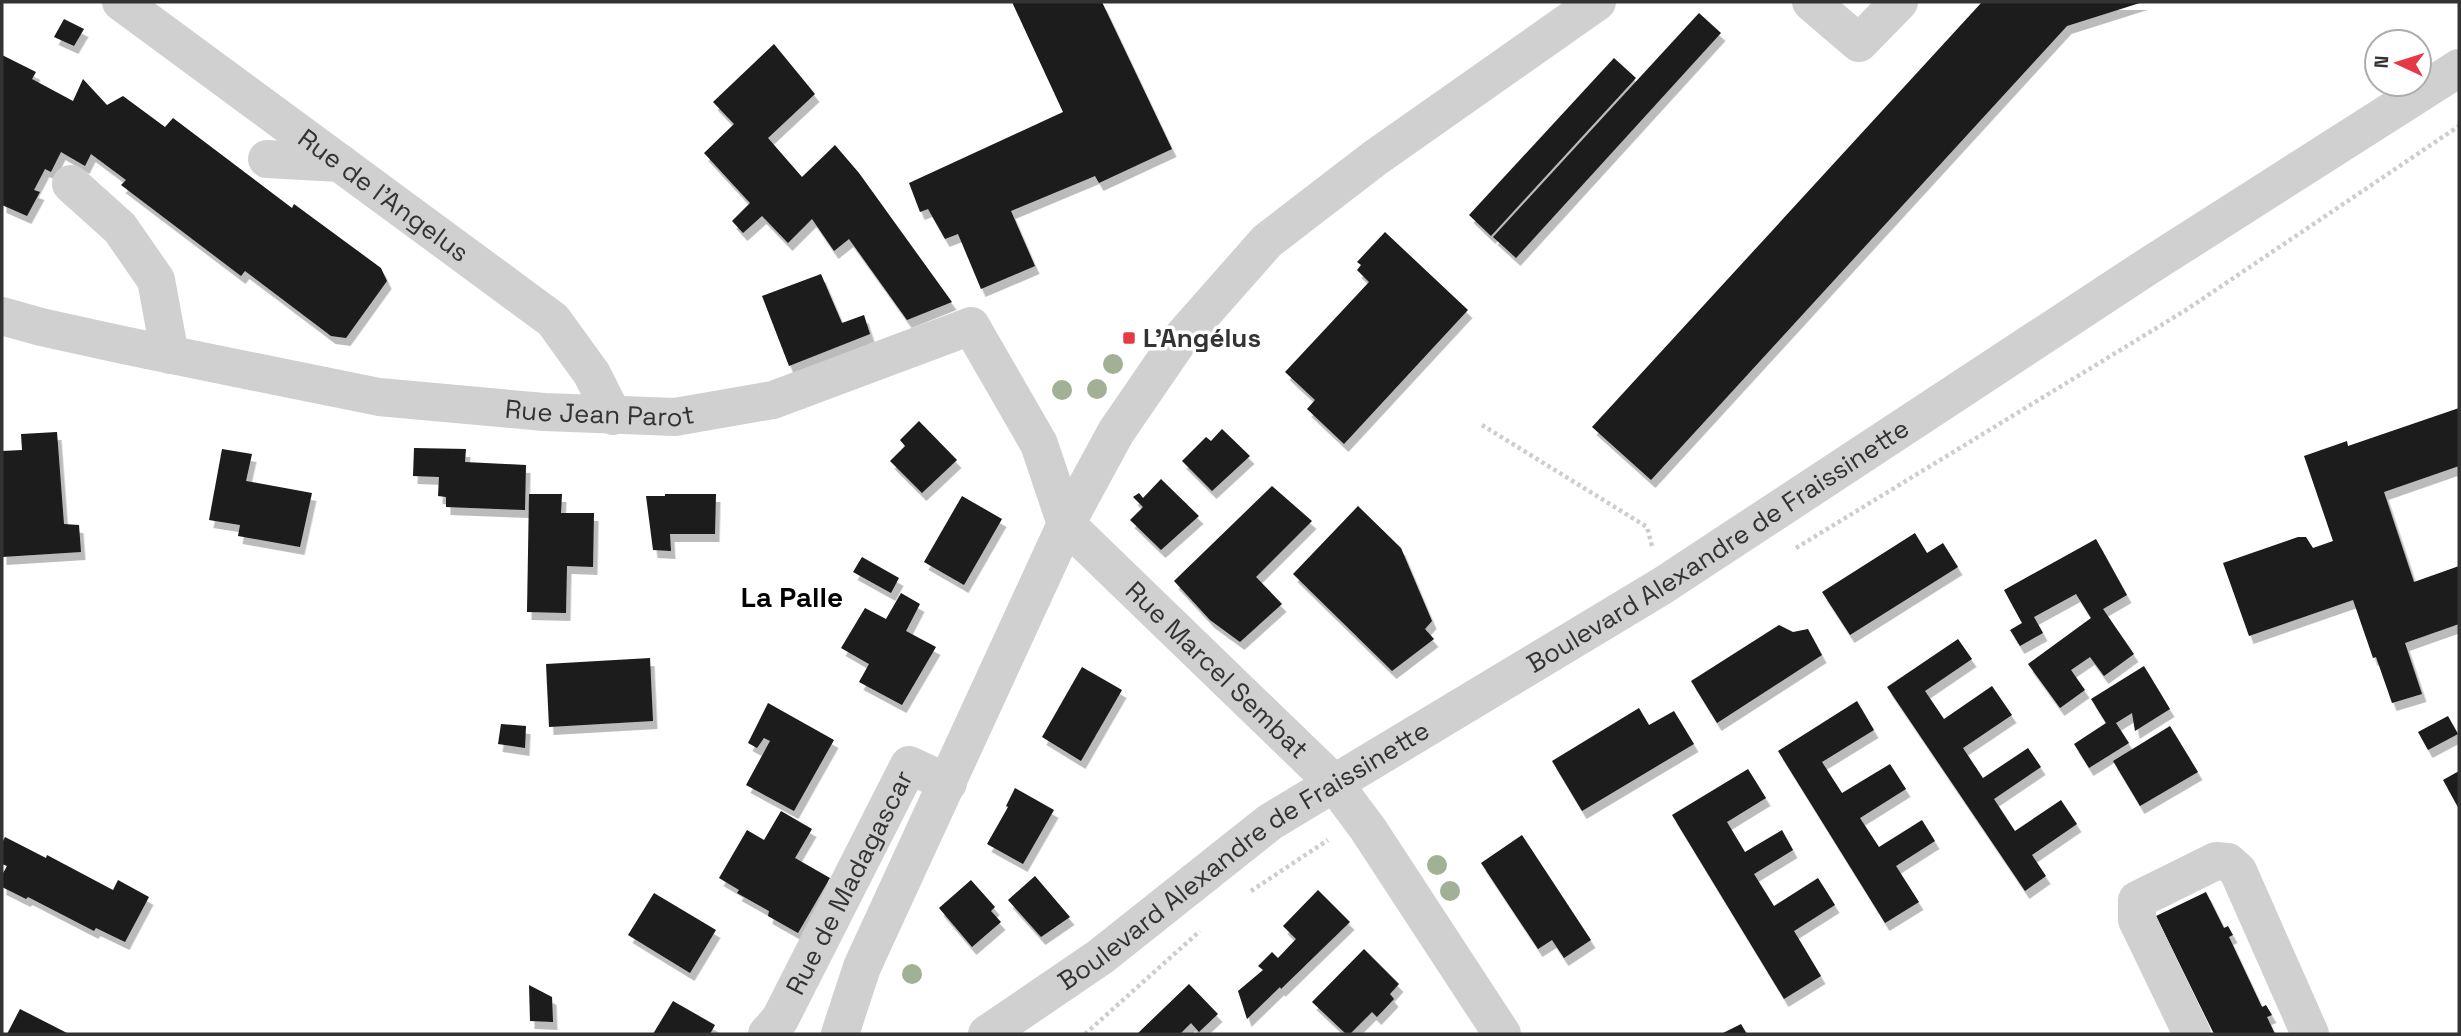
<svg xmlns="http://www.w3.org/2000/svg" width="2461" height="1036" viewBox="0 0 2461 1036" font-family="'Space Grotesk',sans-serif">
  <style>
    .building { fill: #1a1a1a; filter: url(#shadow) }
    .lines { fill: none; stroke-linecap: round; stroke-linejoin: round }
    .path { stroke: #cdcdcd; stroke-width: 4.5; stroke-dasharray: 3.5 3.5; stroke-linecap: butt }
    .minor { stroke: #d0d0d0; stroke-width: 38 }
    .tree { fill: #a2b095 }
    .poi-dot { fill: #e63946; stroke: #fff; stroke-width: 2.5 }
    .labels { text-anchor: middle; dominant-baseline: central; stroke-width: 7; stroke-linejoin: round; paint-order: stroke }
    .street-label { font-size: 26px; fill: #333; stroke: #fff }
    .poi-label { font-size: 26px; font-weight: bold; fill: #333; stroke: #fff; text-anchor: start }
    .neighbourhood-label { font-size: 28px; font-weight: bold; fill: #000; stroke: #fff }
  </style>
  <defs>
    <filter id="shadow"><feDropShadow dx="4.5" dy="8" stdDeviation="0" flood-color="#0004"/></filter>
  </defs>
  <rect width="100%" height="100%" fill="#fff"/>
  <g class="building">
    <path d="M1012,2H1102L1172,149L1099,183L1095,176L1011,211L1035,266L981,289L958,234L945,239L928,209L920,212L909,183L1063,112Z"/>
    <path d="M1982,2H2143L2067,26L1651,480L1592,427Z"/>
    <path d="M1699,13L1721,33L1516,258L1493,237Z"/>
    <path d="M64,19L84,29L74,46L54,37Z"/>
    <path d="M774,44L815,94L768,138L802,177L835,145L859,173L952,302L907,320L849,239L834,251L812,219L788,243L762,216L743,233L732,221L750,203L704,153L734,124L713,102Z"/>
    <path d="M2,55L36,72L32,79L73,101L83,79L107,105L123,96L165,127L173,118L292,208L294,204L381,268L387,281L346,338L331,336L245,271L241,276L121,185L126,180L91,154L85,166L61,152L51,172L45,169L34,190L40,192L27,216L2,205Z"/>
    <path d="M1614,58L1636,78L1491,236L1469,215Z"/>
    <path d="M1385,232L1468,310L1344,444L1307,409L1315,400L1285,372L1369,282L1357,270L1361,265L1357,262Z"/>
    <path d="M821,274L842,323L864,315L870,334L789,366L762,296Z"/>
    <path d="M2459,408V466L2384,492L2414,582L2459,566V624L2405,643L2422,694L2392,703L2376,657L2373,658L2353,600L2249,636L2223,563L2298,537H2306L2313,548L2333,541L2304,456L2347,441L2348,446Z"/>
    <path d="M919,421L957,460L922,493L890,461L905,446L900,440Z"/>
    <path d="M1222,429L1250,456L1212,491L1182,461L1206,437L1211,441Z"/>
    <path d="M57,432L64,524L79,525L81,552L2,557V451L22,450L21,434Z"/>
    <path d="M414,448L466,449L465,462L526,465L525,510L446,507V497L438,496L439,477L413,476Z"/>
    <path d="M222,449L252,454L246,481L312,493L300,547L238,536L240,525L209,520Z"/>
    <path d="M1161,479L1199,516L1161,550L1130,520L1143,507L1133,497L1139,493L1143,498Z"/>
    <path d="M1272,486L1312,521L1256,577L1282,604L1240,642L1210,620L1174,581Z"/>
    <path d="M529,494H562L561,513H594L593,567L567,566L566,613L527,612Z"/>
    <path d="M665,494H716L715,534H670L671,551L653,550L646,496H665Z"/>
    <path d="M962,496L1002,519L964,585L924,562Z"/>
    <path d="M1358,506L1401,548L1432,621L1425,629L1434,639L1392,671L1293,574Z"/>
    <path d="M1915,533L1927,553L1943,543L1958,567L1850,635L1822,592Z"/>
    <path d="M2096,539L2127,595L2103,609L2134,654L2104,676L2090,657L2071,670L2085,690L2060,708L2028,664L2091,618L2076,594L2034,617L2043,633L2020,646L2010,630L2022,623L2004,590Z"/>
    <path d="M862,557L899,578L891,593L853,572Z"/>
    <path d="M901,593L920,604L906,631L936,647L902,705L859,682L869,664L841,648L865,608L886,619Z"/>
    <path d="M1779,625L1793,632L1808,629L1822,655L1717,723L1691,681Z"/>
    <path d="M1958,639L1972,659L1925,691L1944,719L1992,686L2012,715L1963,748L1983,778L2028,748L2041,767L1994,799L2015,831L2061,800L2077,824L2032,855L2046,876L2025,891L1887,687Z"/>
    <path d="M650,658L653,721L549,727L546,664Z"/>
    <path d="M2144,666L2170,709L2135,731L2132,713L2116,723L2129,743L2089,768L2074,744L2106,723L2091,699Z"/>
    <path d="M1082,667L1122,690L1081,761L1042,737Z"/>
    <path d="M1857,701L1874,730L1822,762L1842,793L1890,764L1906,789L1860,818L1879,847L1922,820L1935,841L1896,866L1919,902L1885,923L1778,751Z"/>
    <path d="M768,703L834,740L794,811L746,785L770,741L764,738L757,748L748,743Z"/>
    <path d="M1639,708L1649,725L1674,711L1694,744L1582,811L1552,761Z"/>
    <path d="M2448,716L2458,734L2428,750L2418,732Z"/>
    <path d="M501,724L526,726L525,748L498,744Z"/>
    <path d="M2170,726L2198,772L2140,806L2113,761Z"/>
    <path d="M1748,769L1766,798L1727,822L1745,852L1782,830L1793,850L1754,874L1774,906L1818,878L1835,905L1794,931L1821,976L1784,999L1672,815Z"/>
    <path d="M2459,771V809L2443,780Z"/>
    <path d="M1015,788L1054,810L1023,864L987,844L1008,807L1006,806Z"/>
    <path d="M781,811L812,829L795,858L830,878L798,933L768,916L769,911L737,893L739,890L719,878L747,830L764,840Z"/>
    <path d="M1522,835L1591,940L1564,958L1552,940L1538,949L1481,863Z"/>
    <path d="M5,837L46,858L47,855L113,890L118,880L149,897L125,942L96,928L94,931L28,897L26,899L2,887V875L7,866L2,864V843Z"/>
    <path d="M1035,876L1070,917L1041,937L1008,900Z"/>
    <path d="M971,880L995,907L991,911L1001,922L972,947L939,908Z"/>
    <path d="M1318,890L1350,922L1281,989L1280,987L1247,1019L1238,991L1263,970L1258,966L1272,952L1278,958L1296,939L1283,926Z"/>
    <path d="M2206,892L2224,928L2228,926L2233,935L2229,937L2262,1007L2266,1005L2272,1015L2267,1017L2275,1034H2214L2156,916Z"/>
    <path d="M654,893L716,930L690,973L628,935Z"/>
    <path d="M1364,949L1399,984L1390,994L1394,999L1377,1017L1372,1012L1350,1034H1346L1312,1002Z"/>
    <path d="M1189,984L1218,1014L1199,1032L1191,1023L1180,1034H1137Z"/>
    <path d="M529,985L552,997L553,1022L530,1021Z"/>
    <path d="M673,1001L715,1025L710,1034H653Z"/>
    <path d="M20,1009L69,1034H7Z"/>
    <path d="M1741,1024L1747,1034H1721Z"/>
  </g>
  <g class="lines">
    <g class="path">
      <path d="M1482,425L1647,527L1652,546"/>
      <path d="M1796,548L2186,310L2459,126"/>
      <path d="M1251,891L1328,840"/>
      <path d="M1085,1034L1200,931"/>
    </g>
    <g class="minor">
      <path id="s1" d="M121,2L553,320L592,374L613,416"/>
      <path d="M1811,2L1859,43L1899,2"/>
      <path d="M267,159L340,163"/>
      <path d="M71,184L120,228L156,280L170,355"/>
      <path id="s2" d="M2,316L41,327L123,345L379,397L544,412L675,417L773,400L971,326L1039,444L1066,524L1333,782L1368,829L1502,1034"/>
      <path id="s3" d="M767,1034L780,1019L909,765L948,783"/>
      <path d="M840,1034L862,967L1066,524L1116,432L1177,343L1267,241L1375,158L1597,2"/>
      <path id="s4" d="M987,1034L1100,957L1270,822L1662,586L2150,265L2459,68"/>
      <path d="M2192,1034L2137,920V900L2216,861L2228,862L2238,871L2310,1034"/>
    </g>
  </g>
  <g class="tree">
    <circle cx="1113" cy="364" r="10"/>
    <circle cx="1097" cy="389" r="10"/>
    <circle cx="1062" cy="390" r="10"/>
    <circle cx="1437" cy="865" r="10"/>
    <circle cx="1450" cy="891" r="10"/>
    <circle cx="912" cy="974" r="10"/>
  </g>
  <rect class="poi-dot" x="1122" y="331" width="14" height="14" rx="3.5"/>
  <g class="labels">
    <g class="street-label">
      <text stroke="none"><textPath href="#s1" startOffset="326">Rue de l'Angelus</textPath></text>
      <text stroke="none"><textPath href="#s2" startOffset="607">Rue Jean Parot</textPath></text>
      <text stroke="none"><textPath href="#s4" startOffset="880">Boulevard Alexandre de Fraissinette</textPath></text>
      <text stroke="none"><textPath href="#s2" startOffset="1424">Rue Marcel Sembat</textPath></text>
      <text stroke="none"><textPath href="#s4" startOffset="313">Boulevard Alexandre de Fraissinette</textPath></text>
      <text stroke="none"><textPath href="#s3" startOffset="173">Rue de Madagascar</textPath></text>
    </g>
    <g class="poi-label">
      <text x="1143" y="338">L'Angélus</text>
    </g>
    <g class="neighbourhood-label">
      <text x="792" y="597">La Palle</text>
    </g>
  </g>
  <rect width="2461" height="1036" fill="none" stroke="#333333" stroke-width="7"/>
  <g transform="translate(2398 63) rotate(274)"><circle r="33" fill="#ffffff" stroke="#adadad" stroke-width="2"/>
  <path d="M0-5L12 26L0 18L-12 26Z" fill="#e63946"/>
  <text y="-10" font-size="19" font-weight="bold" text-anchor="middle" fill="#333333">N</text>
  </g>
</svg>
